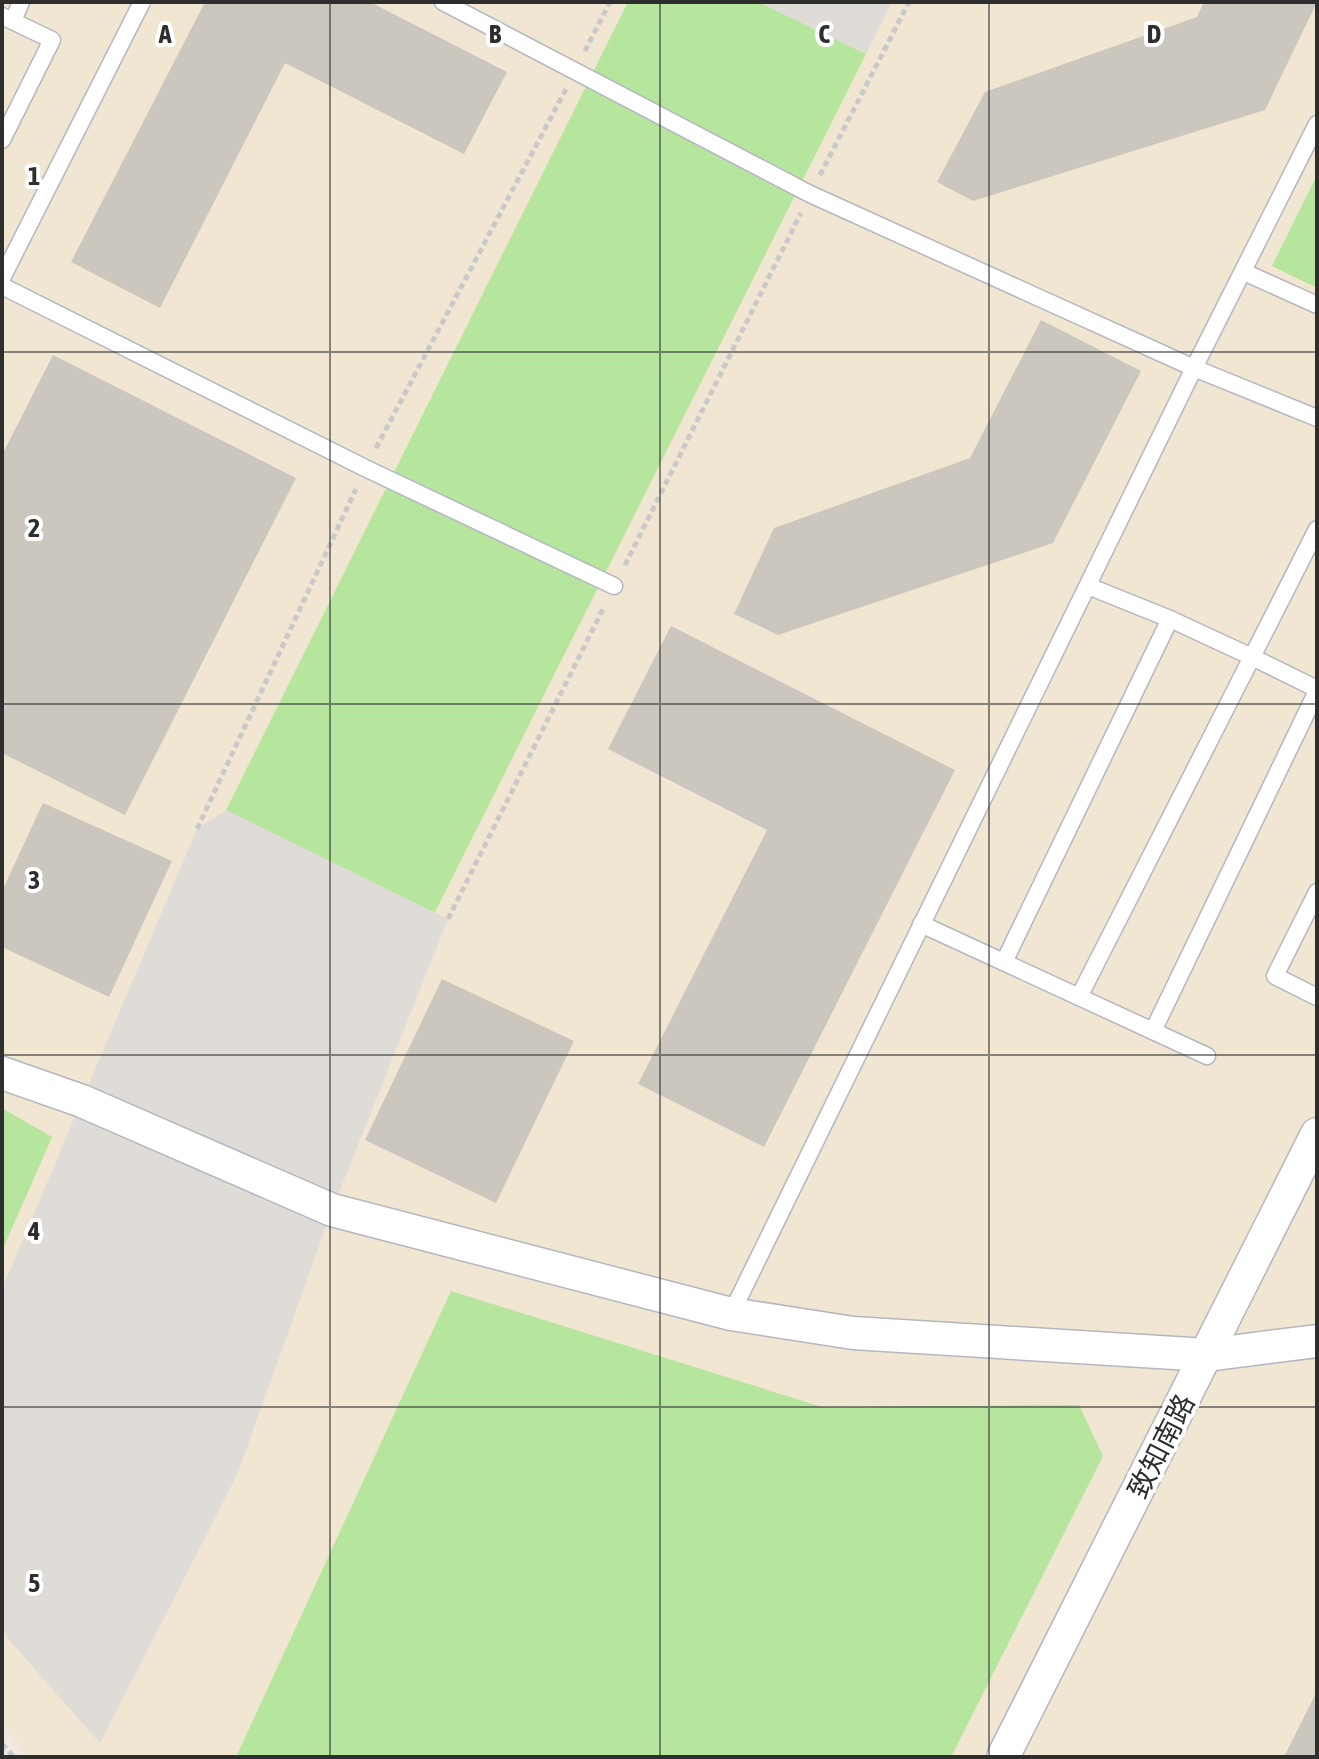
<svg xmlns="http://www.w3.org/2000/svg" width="1319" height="1759" viewBox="0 0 1319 1759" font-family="'Asap Condensed','Noto Sans SC',sans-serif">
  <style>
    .education { fill: #f0e6d1 }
    .green { fill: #b6e59e }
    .plaza { fill: #dfdcd8 }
    .building { fill: #cbc7bf }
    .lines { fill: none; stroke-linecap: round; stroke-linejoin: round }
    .lane-casing { stroke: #b4b7c1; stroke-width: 19 }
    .street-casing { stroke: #b4b7c1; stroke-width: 35 }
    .path { stroke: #c9c9c9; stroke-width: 5; stroke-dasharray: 6 4; stroke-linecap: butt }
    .lane { stroke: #fff; stroke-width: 16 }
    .street { stroke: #fff; stroke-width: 32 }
    .grid { fill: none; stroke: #2e2e2e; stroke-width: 2; stroke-opacity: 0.55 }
    .labels { text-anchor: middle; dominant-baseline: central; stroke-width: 8; stroke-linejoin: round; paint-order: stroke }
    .street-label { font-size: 28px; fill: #2e2e2e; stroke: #fff }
    .grid-label { font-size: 26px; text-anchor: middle; font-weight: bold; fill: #2e2e2e; stroke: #fff; stroke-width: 8; stroke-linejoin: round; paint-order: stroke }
  </style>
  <rect width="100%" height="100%" fill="#efe9e1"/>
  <path class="education" d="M2,2H1317V1757H29L2,1726Z"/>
  <g class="green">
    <path d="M628,2H759L866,54L434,914L226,810Z"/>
    <path d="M1317,175V288L1272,266Z"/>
    <path d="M2,1108L52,1137L2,1251Z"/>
    <path d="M451,1291L822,1407L1079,1405L1103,1456L951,1757H236Z"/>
  </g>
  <g class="plaza">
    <path d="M759,2H892L866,54Z"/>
    <path d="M226,810L448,919L332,1210L237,1475L100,1743L2,1632V1289L197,829Z"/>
  </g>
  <g class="building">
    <path d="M205,2H370L507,72L464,154L285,63L160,308L71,262Z"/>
    <path d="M1204,2H1317L1265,110L973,201L937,182L985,92L1197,17Z"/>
    <path d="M1041,320L1141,371L1053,543L778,635L734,614L774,528L970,458Z"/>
    <path d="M53,355L296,478L125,815L2,753V455Z"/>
    <path d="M671,626L955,770L764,1147L638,1084L767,830L608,749Z"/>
    <path d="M43,803L172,861L109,997L2,947V891Z"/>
    <path d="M442,979L574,1041L496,1203L365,1140Z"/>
    <path d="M1317,1691V1757H1284Z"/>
  </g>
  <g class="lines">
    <defs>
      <g id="lane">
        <path d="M443,2L810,194L1194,368L1317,418"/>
        <path d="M2,16L52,40L2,140"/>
        <path d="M13,21L21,2"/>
        <path d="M1244,272L1317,305"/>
        <path d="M2,278L142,2"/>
        <path d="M2,286L365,468L614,586"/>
        <path d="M1317,529L1252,657L1317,689"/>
        <path d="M1317,892L1275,976L1317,997"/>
        <path d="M921,924L1207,1056"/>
        <path d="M1004,962L1170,619"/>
        <path d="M1079,997L1252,657L1170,619L1088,586"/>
        <path d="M1153,1031L1317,691"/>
        <path d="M731,1314L1194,368L1317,124"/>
      </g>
      <g id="street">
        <path d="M2,1073L82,1101L332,1210L731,1314L853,1333L1207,1355L1317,1341"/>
        <path d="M1003,1757L1317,1134"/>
      </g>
    </defs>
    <use href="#lane" class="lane-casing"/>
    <use href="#street" class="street-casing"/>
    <g class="path">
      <path d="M585,51L610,2"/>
      <path d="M820,175L909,2"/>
      <path d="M376,448L566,89"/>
      <path d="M625,565L801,213"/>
      <path d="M197,829L356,489"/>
      <path d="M448,919L604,607"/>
      <path d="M2,1744L14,1757"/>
    </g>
    <use href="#lane" class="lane"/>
    <use href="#street" class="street"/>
  </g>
  <path class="grid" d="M330,2V1757M660,2V1757M989,2V1757M2,352H1317M2,704H1317M2,1055H1317M2,1407H1317"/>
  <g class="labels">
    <g class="street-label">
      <text transform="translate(1161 1446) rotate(-63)">致知南路</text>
    </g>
  </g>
  <g class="grid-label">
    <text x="165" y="43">A</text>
    <text x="495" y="43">B</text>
    <text x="824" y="43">C</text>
    <text x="1154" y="43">D</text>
    <text x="34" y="185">1</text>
    <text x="34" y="537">2</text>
    <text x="34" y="889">3</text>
    <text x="34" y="1240">4</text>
    <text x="34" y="1592">5</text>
  </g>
  <rect width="1319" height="1759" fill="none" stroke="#2e2e2e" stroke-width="8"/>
</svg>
